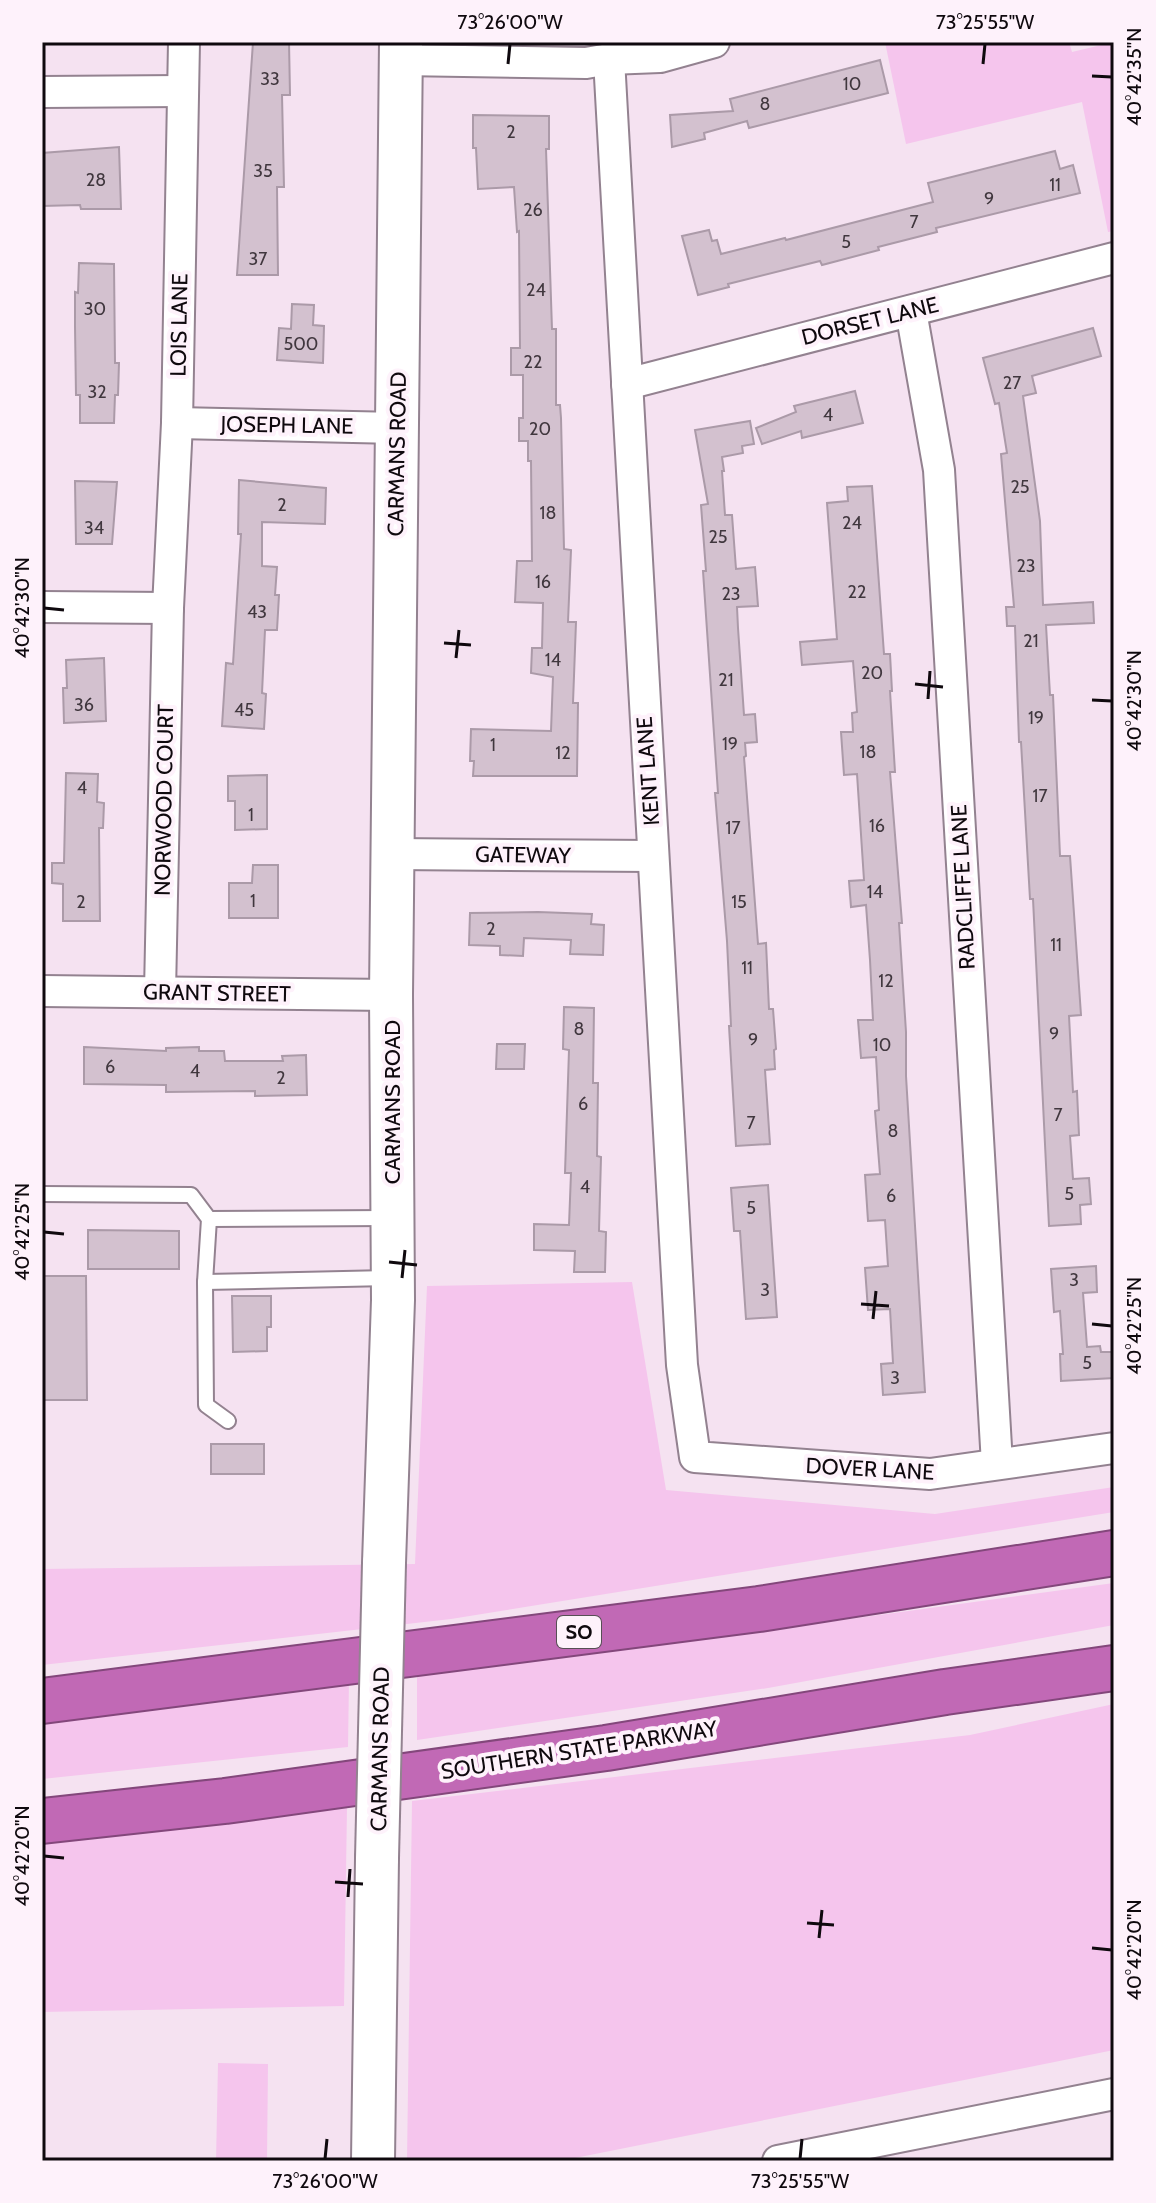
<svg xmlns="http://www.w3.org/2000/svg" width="1156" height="2203" viewBox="0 0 1156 2203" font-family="Cabin,sans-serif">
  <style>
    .green { fill: #f5c5ed }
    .building { fill: #d3c1cf; stroke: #ab9aa8; stroke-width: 2 }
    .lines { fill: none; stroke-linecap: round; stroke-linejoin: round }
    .lane-casing { stroke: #938290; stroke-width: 18 }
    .street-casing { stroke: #938290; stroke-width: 34 }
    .secondary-casing { stroke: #938290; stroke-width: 46 }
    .highway-casing { stroke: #83477b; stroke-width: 48 }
    .lane { stroke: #fff; stroke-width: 14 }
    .street { stroke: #fff; stroke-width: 30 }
    .secondary { stroke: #fff; stroke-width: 42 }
    .highway { stroke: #c169b5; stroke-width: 44 }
    .secondary-bridge-casing { stroke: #938290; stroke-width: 46; stroke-linecap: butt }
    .secondary-bridge { stroke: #fff; stroke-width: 42 }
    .ticks { fill: none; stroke: #0f090e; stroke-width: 3 }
    .labels { text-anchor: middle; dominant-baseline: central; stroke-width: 8; stroke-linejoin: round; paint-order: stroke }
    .number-label { font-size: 18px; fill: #40373e }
    .shield { fill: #fef2fb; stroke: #574f55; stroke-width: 2 }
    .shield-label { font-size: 20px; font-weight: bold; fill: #0f090e }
    .street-label { font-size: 22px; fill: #0f090e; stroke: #fef2fb }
    .neatline { fill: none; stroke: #0f090e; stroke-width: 3 }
    .ticks-label { font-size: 20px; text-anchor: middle; fill: #0f090e }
  </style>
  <rect width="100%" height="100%" fill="#f5e2f1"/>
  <g class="green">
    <path d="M885,42H1069L1072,52L1114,42V231L1108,232L1082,102L906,144Z"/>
    <path d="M632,1282L666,1490L935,1514L1114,1487V1512L451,1619L42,1665V1569L415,1564L427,1286Z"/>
    <path d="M1114,1583V1625L768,1688L417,1740V1673L585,1655Z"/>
    <path d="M349,1678L348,1747L42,1779V1718Z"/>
    <path d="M1114,1704V2050L560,2161H407L412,1801L970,1735Z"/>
    <path d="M347,1807L344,2006L42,2012V1842Z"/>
    <path d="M218,2063L268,2064L267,2161H216Z"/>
  </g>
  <g class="building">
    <path d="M253,42H289L290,95H282L284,187H277L278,275H237Z"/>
    <path d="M880,60L888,93L749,128L747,121L704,133L705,139L672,147L670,115L733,111L730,99Z"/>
    <path d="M473,115L549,116V149H546L552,329H556V405H560L561,418L564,549L571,550L568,622H576L573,703H578L577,776H473L474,761H470L471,729L551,731L553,677L531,673L532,648H542L543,603L515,602L517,561H532L531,461H528V441H519V418H523V375H511V348H520L519,231L517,232L514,187L478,189L476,148H473Z"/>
    <path d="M119,147L121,209H81L80,205L42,206V153Z"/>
    <path d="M1055,151L1060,169L1073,165L1080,193L936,228L937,232L878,247L879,250L822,265L820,261L728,284L729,287L698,295L682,236L709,230L712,241L717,240L721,254L785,238L786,240L933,202L928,183Z"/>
    <path d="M79,263L114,264L115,363H119L118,395H115L114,423H80V395H76L75,326V292L78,293Z"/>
    <path d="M292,304L314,305L313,325L324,326L323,363L277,360L279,328L291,329Z"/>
    <path d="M1093,328L1101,356L1032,376L1036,393L1023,396L1040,521L1043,605L1093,602L1094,623L1046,625L1050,695H1053L1060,856H1070L1081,1015L1069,1016L1073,1092L1077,1091L1079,1135L1070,1136L1073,1179L1089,1178L1091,1204L1080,1205L1081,1224L1049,1226L1033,899H1030L1021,742H1019L1015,626H1007L1006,607H1014L1001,454L1007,453L999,403L995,404L983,358Z"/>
    <path d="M855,391L863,423L802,438L801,431L762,444L756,428L796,412L794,406Z"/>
    <path d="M750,421L754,444L742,446L743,453L722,457L724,471H722L725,515H732L736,569L755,567L758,606L737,607L738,628L744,715L755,714L757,742L745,743L746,756L744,757L758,944L766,943L769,1009H773L776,1049L774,1050L775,1069L765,1070L770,1144L736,1146L729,1026H731L727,941L715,793H718L703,571H706L701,505L708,504L695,430Z"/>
    <path d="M239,480L326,488L325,524L262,522V566L277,567L275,595H279L277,630H265L262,693L266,694L264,729L222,726L226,663L233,664L241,534H238Z"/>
    <path d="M75,481L117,482L112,544H76Z"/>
    <path d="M872,486L884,654H890L892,691H890L895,772H890L902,923H899L906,1032V1076L925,1392L883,1395L881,1364L893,1363L890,1309L868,1310L865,1268L888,1266L885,1220L868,1221L865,1175L880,1174L875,1111L879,1110L876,1057L861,1058L858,1020H873L870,960L866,905L851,907L849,881L864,880L857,774L844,775L841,732H853L852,713L857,712L853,661L802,665L800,642L837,639L827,503L848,501L847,487Z"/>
    <path d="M104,658L106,721L64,723L63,688H67L66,660Z"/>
    <path d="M66,773L98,774L97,802L104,803L103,828H99L100,921H63V884L52,883V863H64Z"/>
    <path d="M267,775V829L235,830V801H228V776Z"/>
    <path d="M253,865H278V918H229V883H252Z"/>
    <path d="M538,912L592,914L591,924L604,925L603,955L570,954L571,940L524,938L523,956L500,955V946L469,945L470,913Z"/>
    <path d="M564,1007L594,1008L593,1083H598L597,1156L601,1157L599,1231L606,1232L605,1272H574L575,1251L534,1250V1224L569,1225L571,1173H565L569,1050L563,1049Z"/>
    <path d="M497,1044H525L524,1069H496Z"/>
    <path d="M84,1047L166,1051V1048L199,1047V1051H224L225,1061H283L282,1056L306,1055L307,1095L255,1096V1091L166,1092V1085L84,1084Z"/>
    <path d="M768,1185L777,1317L746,1319L740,1231H734L731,1188Z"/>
    <path d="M88,1230L179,1231V1269H88Z"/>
    <path d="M1096,1266L1097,1292L1083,1293L1087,1347L1100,1346L1101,1352H1113L1114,1378L1061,1381L1060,1354H1063L1060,1311L1054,1312L1051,1269Z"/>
    <path d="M42,1276H86L87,1400H42Z"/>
    <path d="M232,1296H271V1327H267V1351L233,1352Z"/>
    <rect x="211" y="1444" width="53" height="30"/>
  </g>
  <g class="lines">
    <defs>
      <g id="lane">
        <path d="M42,1194L191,1195L209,1219L205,1282L206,1405L228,1421"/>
        <path d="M209,1219L388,1218"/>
        <path d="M205,1282L388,1278"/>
      </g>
      <g id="street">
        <path d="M609,59C631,494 657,929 682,1365L695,1457L930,1474L1114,1448"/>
        <path d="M401,60L586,63L609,59L660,57L714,42"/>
        <path d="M42,92L183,91"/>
        <path d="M911,311L939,470L997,1464"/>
        <path d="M627,384L1114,258"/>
        <path d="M177,423L397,428"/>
        <path d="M42,607L168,608"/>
        <path d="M394,854L653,856"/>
        <path d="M42,991L391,995"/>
        <path d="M160,992L168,608L177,423L184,42"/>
        <path d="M778,2161L1114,2094"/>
      </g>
      <g id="secondary">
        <path d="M384,1563L393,1300L391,995L401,42"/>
        <path d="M373,2161L377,1858"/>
      </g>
      <g id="highway">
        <path d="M42,1701L759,1609L1114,1553"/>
        <path d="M42,1821L225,1801L606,1748L945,1692L1114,1668"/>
      </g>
    </defs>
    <use href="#lane" class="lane-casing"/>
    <use href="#street" class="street-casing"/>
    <use href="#secondary" class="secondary-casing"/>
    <use href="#highway" class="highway-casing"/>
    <use href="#lane" class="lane"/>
    <use href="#street" class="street"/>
    <use href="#secondary" class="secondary"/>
    <use href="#highway" class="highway"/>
    <defs>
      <path id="secondary-bridge" d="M377,1858L384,1563"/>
    </defs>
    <use href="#secondary-bridge" class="secondary-bridge-casing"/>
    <use href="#secondary-bridge" class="secondary-bridge"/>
  </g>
  <path class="ticks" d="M508,64L510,44M983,64L985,44M1092,76L1112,77M44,608L64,610M444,643L471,645M456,658L459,630M915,684L943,687M928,699L930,671M1092,700L1112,701M44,1232L64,1234M389,1262L417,1265M402,1278L405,1250M861,1304L889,1306M873,1319L876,1291M1092,1324L1112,1326M44,1856L64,1858M335,1882L363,1884M348,1897L350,1869M807,1923L834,1925M819,1938L822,1910M1092,1948L1112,1950M325,2159L327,2139M800,2159L802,2139"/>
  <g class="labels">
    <g class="number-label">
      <text x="270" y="79">33</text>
      <text x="852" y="84">10</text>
      <text x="765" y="104">8</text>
      <text x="511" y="132">2</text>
      <text x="263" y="171">35</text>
      <text x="96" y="180">28</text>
      <text x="1055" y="185">11</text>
      <text x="989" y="199">9</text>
      <text x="533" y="210">26</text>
      <text x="914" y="222">7</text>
      <text x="846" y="242">5</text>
      <text x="258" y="259">37</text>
      <text x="536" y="290">24</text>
      <text x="95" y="309">30</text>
      <text x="301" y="344">500</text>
      <text x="533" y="362">22</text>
      <text x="1012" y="383">27</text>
      <text x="97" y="392">32</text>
      <text x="828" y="415">4</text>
      <text x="540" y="429">20</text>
      <text x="1020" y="487">25</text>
      <text x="282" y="505">2</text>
      <text x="548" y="513">18</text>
      <text x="852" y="523">24</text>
      <text x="94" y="528">34</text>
      <text x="718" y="537">25</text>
      <text x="1026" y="566">23</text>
      <text x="543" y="582">16</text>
      <text x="857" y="592">22</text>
      <text x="731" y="594">23</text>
      <text x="257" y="612">43</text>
      <text x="1031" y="641">21</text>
      <text x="553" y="660">14</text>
      <text x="872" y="673">20</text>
      <text x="726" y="680">21</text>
      <text x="84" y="705">36</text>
      <text x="244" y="710">45</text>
      <text x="1036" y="718">19</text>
      <text x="730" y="744">19</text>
      <text x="493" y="745">1</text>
      <text x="868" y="752">18</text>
      <text x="563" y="753">12</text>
      <text x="82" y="788">4</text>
      <text x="1040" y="796">17</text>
      <text x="251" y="815">1</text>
      <text x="877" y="826">16</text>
      <text x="733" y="828">17</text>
      <text x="875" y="892">14</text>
      <text x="253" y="901">1</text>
      <text x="81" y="902">2</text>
      <text x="739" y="902">15</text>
      <text x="491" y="929">2</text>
      <text x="1056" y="945">11</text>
      <text x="747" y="968">11</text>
      <text x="886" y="981">12</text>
      <text x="579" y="1029">8</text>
      <text x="1054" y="1034">9</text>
      <text x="753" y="1040">9</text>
      <text x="882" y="1045">10</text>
      <text x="110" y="1067">6</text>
      <text x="195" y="1071">4</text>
      <text x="281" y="1078">2</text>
      <text x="583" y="1104">6</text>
      <text x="1058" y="1115">7</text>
      <text x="751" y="1123">7</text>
      <text x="893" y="1131">8</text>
      <text x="585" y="1187">4</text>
      <text x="1069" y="1194">5</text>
      <text x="891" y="1196">6</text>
      <text x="751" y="1208">5</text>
      <text x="1074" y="1280">3</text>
      <text x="765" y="1290">3</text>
      <text x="1087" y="1363">5</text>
      <text x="895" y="1378">3</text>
    </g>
    <rect class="shield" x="557" y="1616" width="44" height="32" rx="6"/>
    <g class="shield-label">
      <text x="579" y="1632">SO</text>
    </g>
    <g class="street-label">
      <text transform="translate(870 321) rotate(-14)">DORSET LANE</text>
      <text transform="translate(179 325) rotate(-89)">LOIS LANE</text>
      <text transform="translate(287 425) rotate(1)">JOSEPH LANE</text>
      <text transform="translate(397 454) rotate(-89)">CARMANS ROAD</text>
      <text transform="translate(648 771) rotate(-94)">KENT LANE</text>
      <text transform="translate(164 800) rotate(-89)">NORWOOD COURT</text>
      <text transform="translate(523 855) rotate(1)">GATEWAY</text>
      <text transform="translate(963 887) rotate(-93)">RADCLIFFE LANE</text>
      <text transform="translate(217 993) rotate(1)">GRANT STREET</text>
      <text transform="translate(392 1102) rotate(-90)">CARMANS ROAD</text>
      <text transform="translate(870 1469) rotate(3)">DOVER LANE</text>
      <text transform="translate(380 1749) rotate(-89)">CARMANS ROAD</text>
      <text transform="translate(579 1750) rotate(-9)">SOUTHERN STATE PARKWAY</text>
    </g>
  </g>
  <rect width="1156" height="2203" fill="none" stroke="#fef2fb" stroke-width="88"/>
  <rect x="44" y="44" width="1068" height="2115" class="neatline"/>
  <g class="ticks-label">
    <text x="510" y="29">73°26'00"W</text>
    <text x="985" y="29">73°25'55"W</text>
    <text transform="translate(1134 77) rotate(-90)" y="7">40°42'35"N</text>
    <text transform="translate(22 608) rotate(-90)" y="7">40°42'30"N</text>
    <text transform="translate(1134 701) rotate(-90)" y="7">40°42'30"N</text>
    <text transform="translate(22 1232) rotate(-90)" y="7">40°42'25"N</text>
    <text transform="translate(1134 1326) rotate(-90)" y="7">40°42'25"N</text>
    <text transform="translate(22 1856) rotate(-90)" y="7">40°42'20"N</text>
    <text transform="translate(1134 1950) rotate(-90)" y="7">40°42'20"N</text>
    <text x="325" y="2188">73°26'00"W</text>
    <text x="800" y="2188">73°25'55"W</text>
  </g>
</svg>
